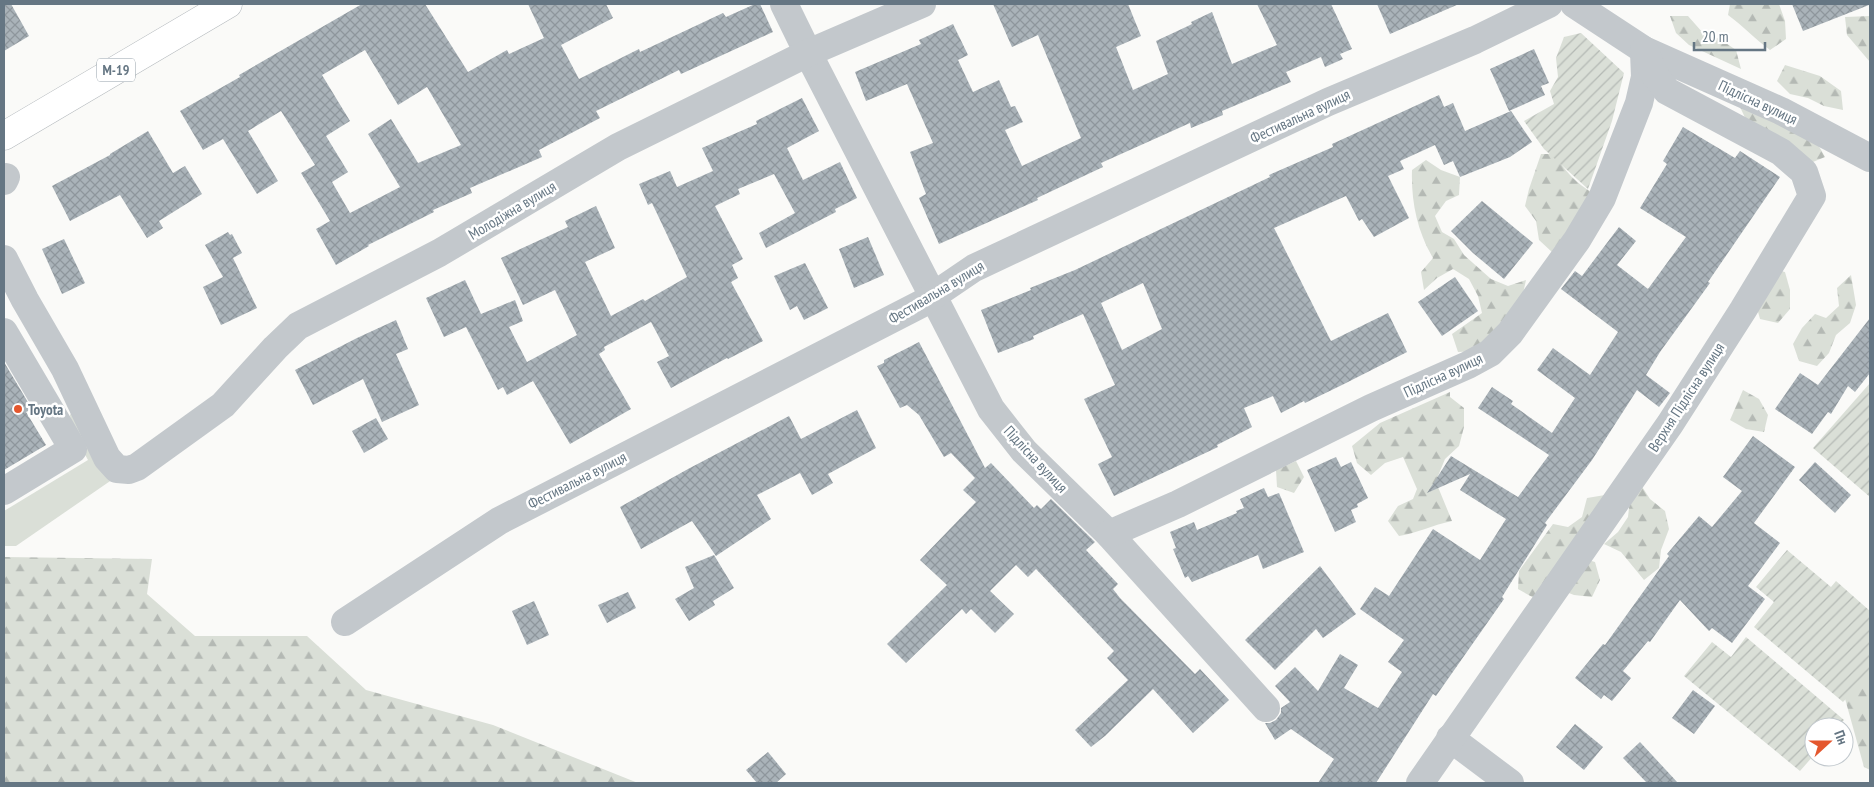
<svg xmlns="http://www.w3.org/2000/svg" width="1874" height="787" viewBox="0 0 1874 787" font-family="'PT Sans Narrow',sans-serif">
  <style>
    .grass { fill: #dadfd7 }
    .forest { fill: url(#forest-firs) }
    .garden { fill: url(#garden-furrows) }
    .building { fill: url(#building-cross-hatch); fill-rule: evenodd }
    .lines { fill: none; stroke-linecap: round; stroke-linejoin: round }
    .highway-casing { stroke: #b4b9bd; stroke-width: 29 }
    .minor { stroke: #c3c8cc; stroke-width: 28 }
    .highway { stroke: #fff; stroke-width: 28 }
    .poi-dot { fill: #e4572e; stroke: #fff; stroke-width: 2 }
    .labels { text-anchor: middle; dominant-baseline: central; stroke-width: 5; stroke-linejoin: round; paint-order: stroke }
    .shield { fill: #fff; stroke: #939fa8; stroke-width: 1 }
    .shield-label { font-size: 14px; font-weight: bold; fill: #657683 }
    .street-label { font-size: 15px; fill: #657683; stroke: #fff }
    .poi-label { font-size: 15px; font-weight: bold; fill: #657683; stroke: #fff; text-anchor: start }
  </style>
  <defs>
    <pattern id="forest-firs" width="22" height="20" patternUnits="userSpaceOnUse" patternTransform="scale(1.25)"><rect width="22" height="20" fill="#dadfd7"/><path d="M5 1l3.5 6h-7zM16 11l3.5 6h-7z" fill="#b4b9b4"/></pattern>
    <pattern id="garden-furrows" width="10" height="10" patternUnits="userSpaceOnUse" patternTransform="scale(1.25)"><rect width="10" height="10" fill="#dadfd7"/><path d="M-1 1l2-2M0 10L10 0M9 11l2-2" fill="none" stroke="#b4b9b4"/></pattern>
    <pattern id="building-cross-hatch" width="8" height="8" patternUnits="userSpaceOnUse" patternTransform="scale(1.25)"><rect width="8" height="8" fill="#aab3b9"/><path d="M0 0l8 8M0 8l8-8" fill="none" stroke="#8e969c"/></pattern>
  </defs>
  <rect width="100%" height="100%" fill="#fafaf8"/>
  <path class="grass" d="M75,408L116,477L16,546H4V511L88,460L72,431L70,415Z"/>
  <g class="forest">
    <path d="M1730,4H1779L1785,21L1786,39L1770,50C1755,39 1743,26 1728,15Z"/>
    <path d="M1670,16H1688L1703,33L1720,39L1736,50L1741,69L1689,45L1676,33Z"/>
    <path d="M1870,16V62L1847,35L1845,17Z"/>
    <path d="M1785,65L1820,76L1841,91L1843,110L1824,106L1808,98L1790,94L1777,81Z"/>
    <path d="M1740,107L1816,141L1825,157L1808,164L1748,124Z"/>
    <path d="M1541,154H1555C1565,172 1576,183 1593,193L1553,253L1539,240L1536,221L1525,206L1529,189Z"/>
    <path d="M1426,160L1441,170L1460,177L1459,195L1446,201L1435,216L1442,232L1454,239L1464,255L1491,279L1508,286L1526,280L1522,298L1493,344L1476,351L1458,352L1452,334L1482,313L1478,296L1469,279L1453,269L1437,278L1424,290L1421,272L1433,258C1417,231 1411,201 1412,170Z"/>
    <path d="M1775,270L1785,272L1790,290V309L1778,323L1760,319L1755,301Z"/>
    <path d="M1851,275L1856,305L1850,323L1836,335L1829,353L1817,366L1799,361L1793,344L1802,328L1815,314L1826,318L1839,306L1837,288Z"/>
    <path d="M1743,390L1759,399L1768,415L1764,432L1746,429L1730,420Z"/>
    <path d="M1450,392V397L1464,408V427L1459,446L1445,459L1438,476V487L1452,521C1433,525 1417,533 1399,536L1388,521L1398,506L1413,499L1417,489L1403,457L1385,463L1371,475L1357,463L1352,446L1380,423Z"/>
    <path d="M1296,461L1304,477L1294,493L1277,487L1276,470Z"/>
    <path d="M1639,482L1650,499L1665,511L1669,529L1661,550L1659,568L1644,580L1621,552L1604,544L1618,532L1628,517L1630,499Z"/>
    <path d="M1605,495L1578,557L1595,562L1600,580L1592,597L1574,595L1556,588L1534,598L1518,589L1519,571L1553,524L1568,527L1582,517L1587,498Z"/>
    <path d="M4,557L152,559L147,594L195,636H307L366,690L493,725L638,783H4Z"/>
    <path d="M1870,660V770L1864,767L1839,677Z"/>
  </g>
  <g class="garden">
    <path d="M1581,33L1624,73L1612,121L1588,189L1544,149L1524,121L1554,104L1550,91L1558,77L1556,58L1564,37Z"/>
    <path d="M1870,383V497L1813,448Z"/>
    <path d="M1787,550L1831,587L1836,581L1870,611V674L1843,702L1754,627L1774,602L1756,587Z"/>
    <path d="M1746,637L1844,720L1838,727H1814V755L1800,771L1684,676L1712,642L1731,657Z"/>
  </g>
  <g class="building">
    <path d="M4,4H11L29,36L4,51Z"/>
    <path d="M362,4H425L468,72L507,50L509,54L544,38L528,4H606L613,18L561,45L579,79L639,49L640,52L723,13L726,17L755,4H760L773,32L681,74L679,70L596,111L600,118L539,150L542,157L470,188L472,193L433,210L434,212L368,245L369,246L336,265L316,229L330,221L301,173L315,165L281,111L248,131L278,181L257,194L223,139L203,150L180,111L240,77L239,75ZM365,50L398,105L427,87L461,145L418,163L391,119L368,134L400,187L350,213L332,182L348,172L326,136L350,121L322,75Z"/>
    <path d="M993,4H1128L1141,36L1116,47L1133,90L1168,74L1156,41L1188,26L1192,24L1191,22L1212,12L1232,64L1277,45L1257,4H1331L1352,49L1340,54L1343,59L1325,67L1321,57L1286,72L1291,82L1222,111L1223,115L1191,128L1190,123L1101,163L1103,167L1037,198L1038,200L939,244L919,198L926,194L910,152L933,143L907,84L866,101L855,72L921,44L919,40L953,24L968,55L958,60L973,92L999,80L1011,107L1015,106L1023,122L1005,130L1022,166L1081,138L1038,35L1012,47Z"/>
    <path d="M1377,4H1459L1390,34Z"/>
    <path d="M1792,4H1868L1869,5L1803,31Z"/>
    <path d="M1534,49L1549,83L1541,86L1545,95L1509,111L1490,69Z"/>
    <path d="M1439,95L1444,107L1453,103L1465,131L1511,111L1532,142L1510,157L1460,177L1453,161L1444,165L1435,145L1400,161L1404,169L1388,176L1409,218L1374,237L1362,219L1359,221L1346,196L1274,228L1331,341L1388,313L1407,352L1342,385L1305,403L1304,401L1281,413L1273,396L1244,408L1252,427L1217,445L1218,447L1114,496L1098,464L1112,457L1084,399L1115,385L1083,314L1033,336L1034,339L998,353L981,310L1031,290L1030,288L1075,270L1270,177L1269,175L1333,147L1332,144ZM1143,283L1162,329L1122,350L1101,303Z"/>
    <path d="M802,98L819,131L787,148L803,180L840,162L857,198L835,209L836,212L766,248L759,233L795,213L774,174L738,189L740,194L715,206L743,259L732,265L738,278L731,282L763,341L728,359L727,358L671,388L657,362L669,356L651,322L604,347L605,350L599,354L631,409L570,444L533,381L507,395L503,387L498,390L466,327L444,337L426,298L465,280L481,314L515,300L523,321L509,327L527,362L577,335L555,290L523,305L501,258L568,227L565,221L596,206L615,248L585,262L611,316L643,299L645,301L687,277L652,203L648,205L639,184L670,171L677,187L713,171L702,148L757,124L756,121Z"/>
    <path d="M1683,127L1735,158L1740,151L1780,177L1708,282L1710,283L1660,352L1646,375L1670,393L1659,407L1637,390L1592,460L1545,523L1547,525L1502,597L1504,599L1436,696L1433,694L1376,783H1318L1334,759L1291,729L1275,740L1265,723H1270L1276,720L1281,713V708L1290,702L1275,686L1295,667L1318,691L1340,654L1358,665L1344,688L1378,708L1402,672L1388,662L1404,640L1360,609L1375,587L1389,596L1433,529L1480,560L1506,519L1460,490L1470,474L1427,493L1451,456L1518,497L1549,455L1478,408L1492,387L1513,401L1511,404L1552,433L1575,398L1537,370L1553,348L1590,375L1618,332L1561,289L1575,271L1582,276L1619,227L1636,241L1617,265L1648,289L1686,237L1640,208L1667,164L1663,161Z"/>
    <path d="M148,131L173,173L185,166L202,194L159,221L163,228L147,238L120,195L70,221L52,186L110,155V154Z"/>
    <path d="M1482,201L1533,243L1504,279L1473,253L1451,231Z"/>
    <path d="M228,232L230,235L232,234L242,253L233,258L257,308L221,325L203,287L223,277L205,245Z"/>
    <path d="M868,237L884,275L854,288L839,249Z"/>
    <path d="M64,239L85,283L62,294L42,249Z"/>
    <path d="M805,263L828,308L804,320L797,306L790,310L774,276Z"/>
    <path d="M1455,277L1478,311L1442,336L1418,302Z"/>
    <path d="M1870,318V373L1855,392L1848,386L1831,414L1828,412L1812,434L1775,409L1800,373L1818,385Z"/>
    <path d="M396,320L408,349L396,354L419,405L382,422L363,379L313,405L295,370L357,338Z"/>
    <path d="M919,342L985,468L991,463L1034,508L1037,505L1041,509L1051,499L1095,542L1086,550L1118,584L1113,589L1120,598L1195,674L1200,669L1229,700L1193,733L1153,689L1105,736L1091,747L1075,730L1128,680L1107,658L1114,651L1036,569L1028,577L1016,565L990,591L1014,614L995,633L971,609L966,614L962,609L906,663L887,644L947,585L920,560L976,502L963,490L975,478L951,453L944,457L919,415L907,405L900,408L877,366L884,363V360Z"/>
    <path d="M4,362L32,409L26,412L46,445L4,470Z"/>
    <path d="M857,410L876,448L828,474L833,483L812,495L800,473L757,495L771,519L716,556L692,521L641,549L620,507L688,469L789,416L801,439Z"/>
    <path d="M376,418L388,439L364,453L352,431Z"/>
    <path d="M1753,436L1795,467L1754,523L1780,543L1748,586L1765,599L1732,643L1712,628L1709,631L1680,600L1650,642L1648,641L1623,671L1631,678L1612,701L1604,695L1601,699L1575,678L1603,644L1605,645L1669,556L1667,554L1699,516L1712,527L1742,491L1723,477Z"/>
    <path d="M1336,457L1341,467L1351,462L1368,498L1357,504L1358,507L1351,510L1356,522L1335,532L1307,470Z"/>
    <path d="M1815,462L1851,495L1835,513L1799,480Z"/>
    <path d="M1264,488L1268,497L1279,493L1304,552L1263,569L1258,555L1192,582L1188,576L1185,578L1173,549L1176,548L1170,532L1194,522L1197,530L1237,513L1236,511L1244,508L1240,499Z"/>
    <path d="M714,555L734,588L713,601L715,605L689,621L675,599L694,588L685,567Z"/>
    <path d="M1320,566L1356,614L1323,638L1316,629L1275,670L1245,640Z"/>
    <path d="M628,592L636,608L607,623L598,605Z"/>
    <path d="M534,601L549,635L527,645L512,611Z"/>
    <path d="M1693,690L1715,706L1694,734L1672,718Z"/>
    <path d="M1575,724L1603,747L1584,770L1556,747Z"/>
    <path d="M1640,742L1678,783H1647L1623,758Z"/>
    <path d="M768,752L786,774L776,783H757L746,770Z"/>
  </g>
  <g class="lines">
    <defs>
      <path id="highway" d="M4,136L228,4"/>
    </defs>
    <use href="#highway" class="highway-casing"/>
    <g class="minor">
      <path d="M784,4L808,53L991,409L1024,451L1109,534L1266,708"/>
      <path d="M1574,4L1644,50L1781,111L1870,158"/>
      <path d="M4,181L6,177"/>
      <path d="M4,259L25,300L65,369L107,458L117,469L129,470L137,467L223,405L275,348L298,326L439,253L618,147L808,53L922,4"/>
      <path d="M4,332L73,449L4,491"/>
      <path d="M1109,534L1178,504L1371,408L1468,365L1490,353L1510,333L1577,240L1602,198L1639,103L1645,77L1644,52"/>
      <path d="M345,622L499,521L921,304L974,268L1328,102L1475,40L1549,4"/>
      <path d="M1450,738L1510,783"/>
      <path d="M1420,783L1670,424L1743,310L1812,196L1804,172L1781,152L1667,91L1655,75L1644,50"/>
    </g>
    <use href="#highway" class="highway"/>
  </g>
  <circle class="poi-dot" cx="18" cy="409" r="5"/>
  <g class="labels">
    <rect class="shield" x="97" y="58.5" width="38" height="23" rx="4"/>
    <g class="shield-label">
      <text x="116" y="70">М-19</text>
    </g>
    <g class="street-label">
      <text transform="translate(1758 102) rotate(25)">Підлісна вулиця</text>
      <text transform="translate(1300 116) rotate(-25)">Фестивальна вулиця</text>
      <text transform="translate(512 210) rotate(-31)">Молодіжна вулиця</text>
      <text transform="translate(936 292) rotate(-31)">Фестивальна вулиця</text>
      <text transform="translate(1443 375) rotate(-25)">Підлісна вулиця</text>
      <text transform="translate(1686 397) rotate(-57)">Верхня Підлісна вулиця</text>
      <text transform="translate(1036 459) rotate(47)">Підлісна вулиця</text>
      <text transform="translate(577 480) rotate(-27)">Фестивальна вулиця</text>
    </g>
    <g class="poi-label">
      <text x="28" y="409">Toyota</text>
    </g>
  </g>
  <rect width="1874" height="787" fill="none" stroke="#657683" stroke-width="10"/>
  <g transform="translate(1829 742) rotate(69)"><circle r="24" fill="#ffffff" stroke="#c1c8cd"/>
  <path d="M0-4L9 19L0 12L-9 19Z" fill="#e4572e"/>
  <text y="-8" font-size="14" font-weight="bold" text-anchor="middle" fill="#657683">Пн</text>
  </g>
  <path d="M1694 42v8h71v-8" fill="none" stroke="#657683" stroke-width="2.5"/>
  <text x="1702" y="42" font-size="15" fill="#657683" stroke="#ffffff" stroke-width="4" paint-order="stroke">20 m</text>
</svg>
